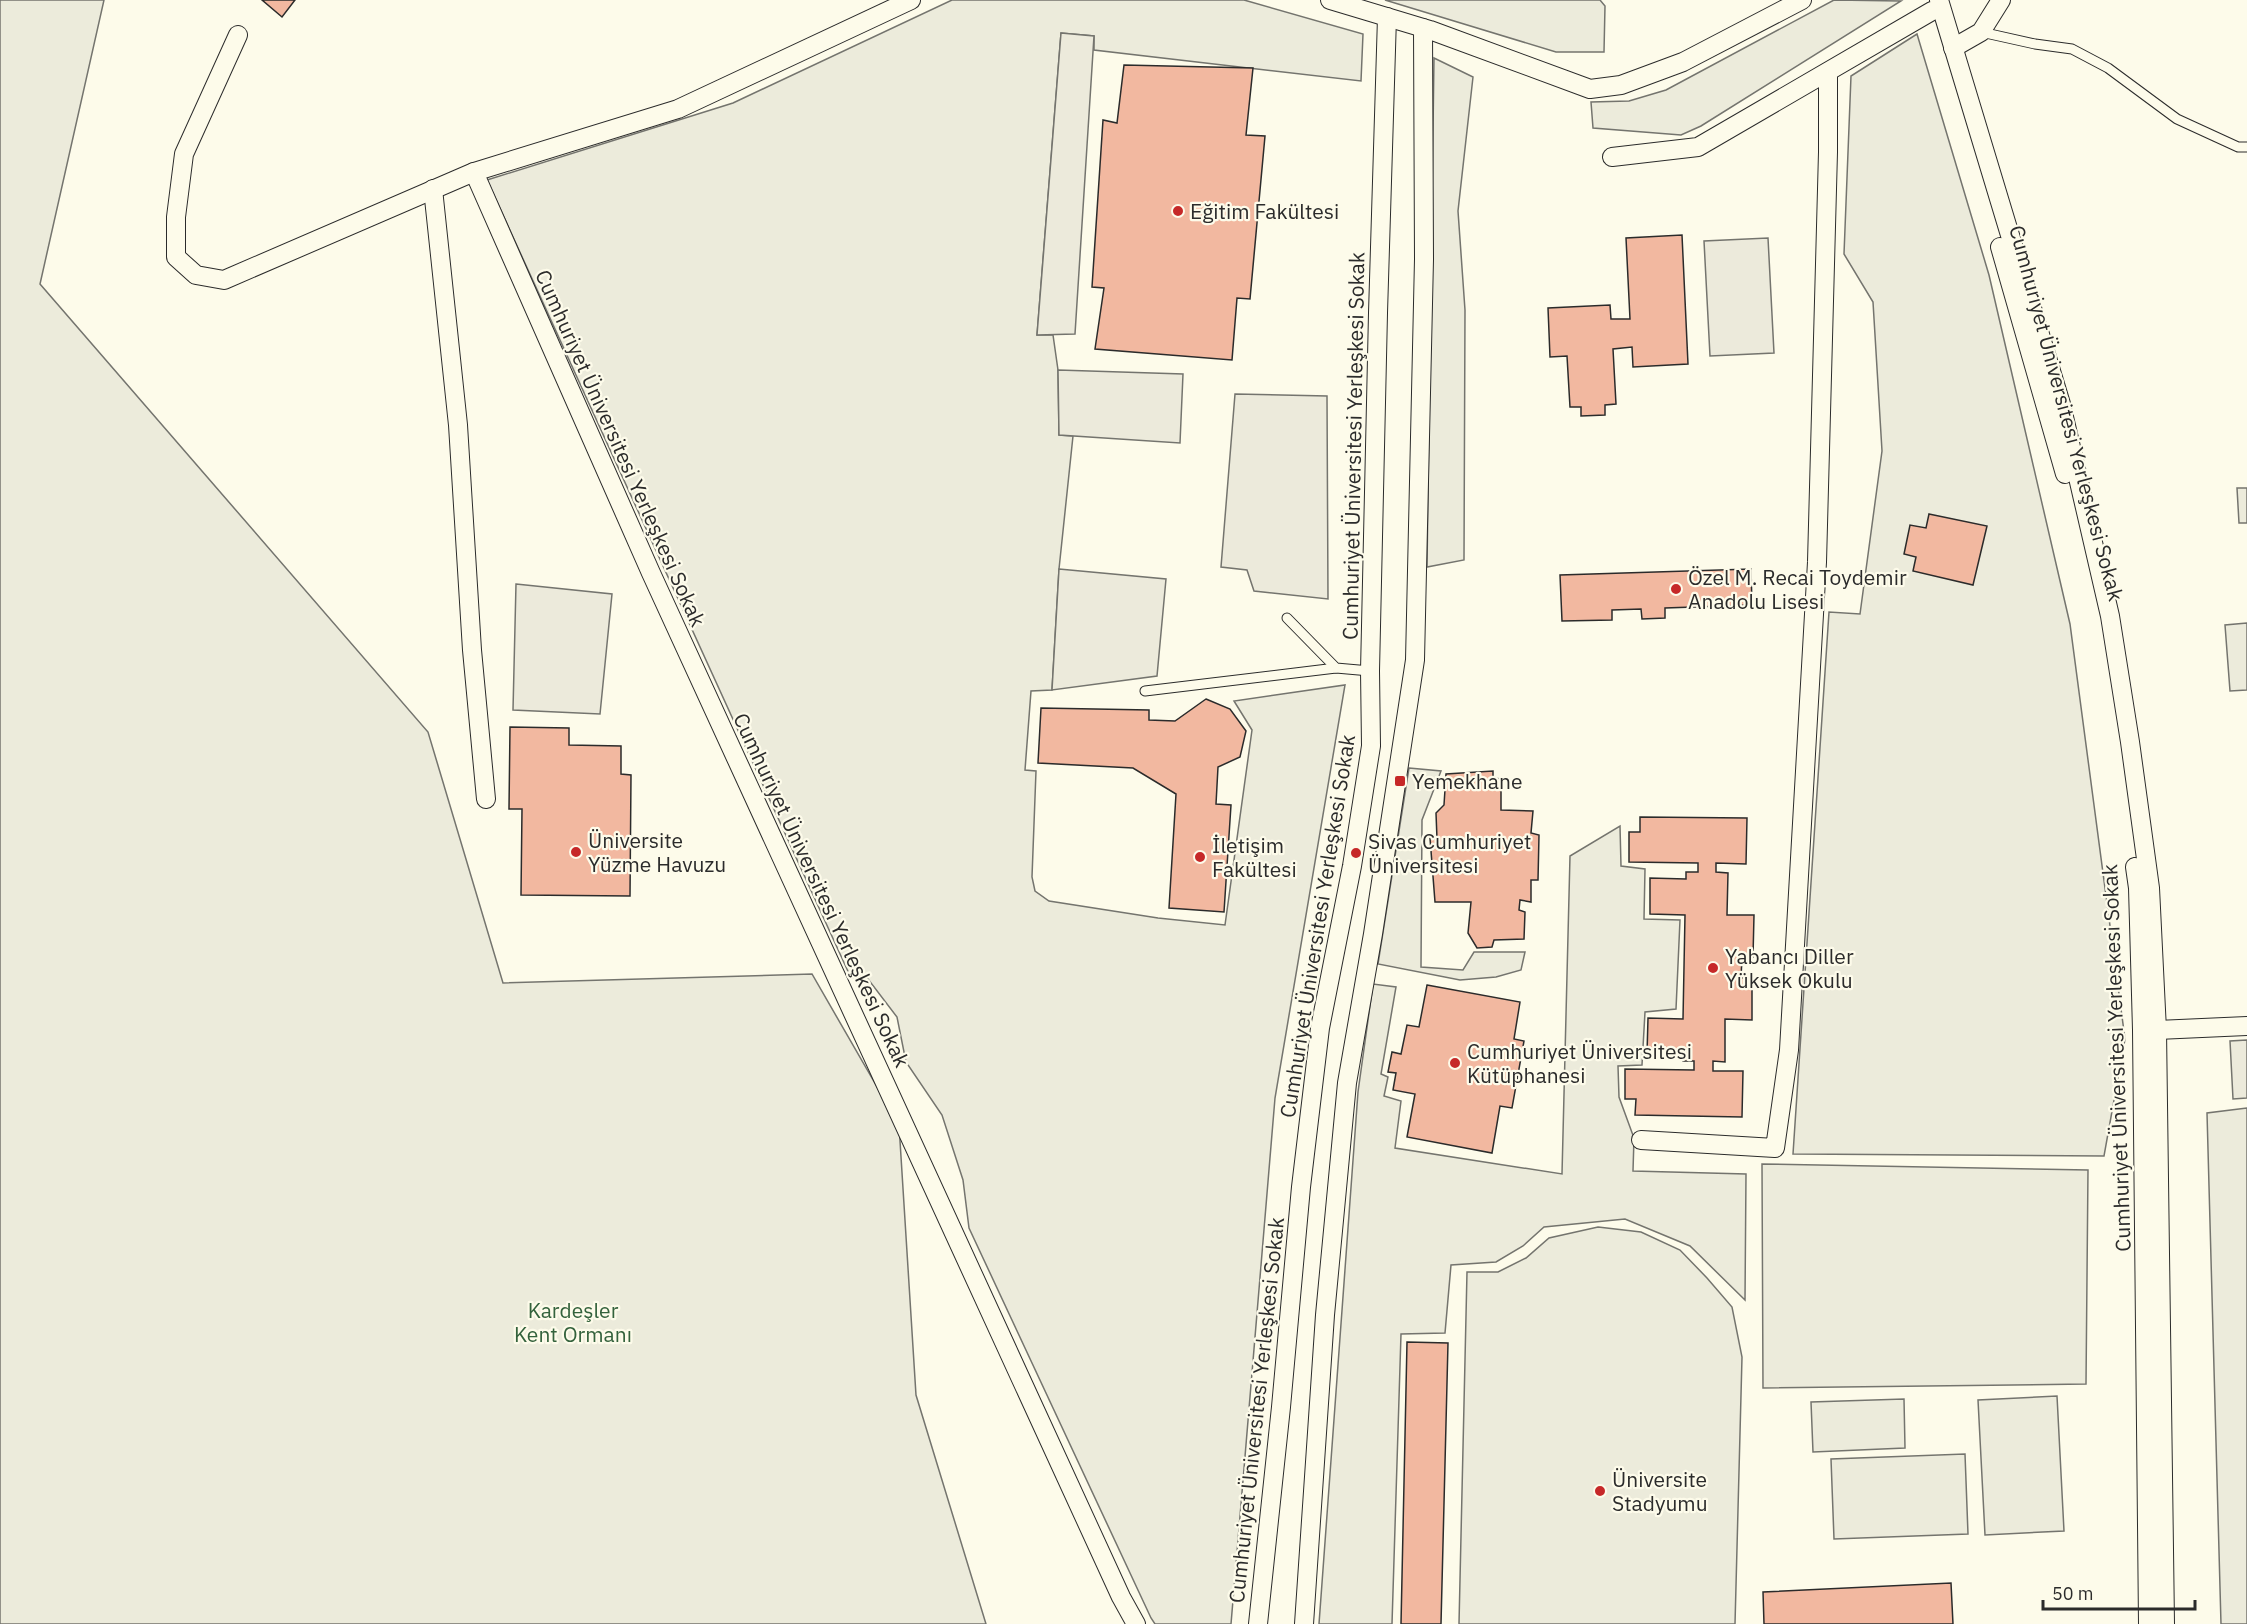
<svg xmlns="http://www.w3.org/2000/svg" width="2247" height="1624" viewBox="0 0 2247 1624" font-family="'IBM Plex Sans',sans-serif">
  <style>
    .green { fill: #ecebdb; stroke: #74746e; stroke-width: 1.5 }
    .parking { fill: #eceadb; stroke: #74746e; stroke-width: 1.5 }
    .building { fill: #f2b8a0; stroke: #2b2b2b; stroke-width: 1.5 }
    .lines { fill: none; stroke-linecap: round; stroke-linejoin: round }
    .lane-casing { stroke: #2b2b2b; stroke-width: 11 }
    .street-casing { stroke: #2b2b2b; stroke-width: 20 }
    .lane { stroke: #fdfbea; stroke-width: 9 }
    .street { stroke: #fdfbea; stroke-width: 18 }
    .poi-dot { fill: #c62828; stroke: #fdfbea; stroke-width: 2 }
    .labels { text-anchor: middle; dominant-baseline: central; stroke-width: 4.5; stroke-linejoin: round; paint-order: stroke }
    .poi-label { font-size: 21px; fill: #2b2b2b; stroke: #fdfbea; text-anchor: start }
    .street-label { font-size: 21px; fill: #2b2b2b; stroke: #fdfbea }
    .park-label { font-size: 21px; fill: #34623c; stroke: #fdfbea }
  </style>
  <rect width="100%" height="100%" fill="#fdfbea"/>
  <g class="green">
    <path d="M0,0H104L40,284L428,732L503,983L812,974L899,1125L916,1395L986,1624H0Z"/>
    <path d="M952,0H1244L1363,34L1361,81L1094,50V36L1061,33L1037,335H1053L1058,370L1059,435L1073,436L1059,569L1052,690L1031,691L1025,770L1036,771L1032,877L1035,891L1049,901L1158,918L1225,925L1252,730L1234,701L1345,685L1275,1098L1231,1624H1155L1151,1618L969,1228L963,1180L942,1115L906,1062L897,1017L865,975L851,978L487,180L733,103Z"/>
    <path d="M1385,0H1600L1605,6L1604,52H1556Z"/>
    <path d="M1834,0L1901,1L1701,126L1681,135L1593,128L1591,102L1629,101L1666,90Z"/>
    <path d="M1917,34L1989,275L2070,624L2125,1039L2104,1156L1793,1154L1829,612L1860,614L1882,451L1873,302L1844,254L1851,76Z"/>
    <path d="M1434,58L1473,77L1458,211L1465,310L1464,560L1427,567Z"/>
    <path d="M2237,488H2247V523H2239Z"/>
    <path d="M2247,623V690L2230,691L2225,625Z"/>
    <path d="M1409,768L1441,771L1422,820L1421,967L1463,970L1474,952H1525L1521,970L1496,977L1460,980L1378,964Z"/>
    <path d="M1620,826L1621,866L1645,869L1644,919L1680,920L1676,1009L1645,1012L1642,1065L1618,1066L1619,1097L1634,1138L1633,1171L1746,1174L1745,1300L1690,1246L1625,1219L1544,1227L1523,1246L1496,1262L1451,1265L1445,1333L1401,1334L1392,1624H1319L1358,1092L1373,984L1396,987L1381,1074L1388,1077L1384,1096L1401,1101L1395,1148L1562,1174L1570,856Z"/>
    <path d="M2247,1108V1624H2221L2207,1113Z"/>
    <path d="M1762,1164L2088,1170L2086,1384L1763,1388Z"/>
    <path d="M1598,1227L1641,1232L1680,1250L1707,1278L1732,1307L1742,1357L1735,1624H1459L1467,1272H1498L1526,1258L1549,1238Z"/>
    <path d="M2057,1396L2064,1531L1985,1535L1978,1400Z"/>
    <path d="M1904,1399L1905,1448L1813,1452L1811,1402Z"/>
    <path d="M1965,1454L1968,1534L1834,1539L1831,1459Z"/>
  </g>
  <g class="parking">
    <path d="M1061,33L1094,36L1075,334L1037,335Z"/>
    <path d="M1768,238L1774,353L1710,356L1704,241Z"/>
    <path d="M1058,370L1183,374L1180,443L1059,435Z"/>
    <path d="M1235,394L1327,396L1328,599L1254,591L1247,570L1221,567Z"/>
    <path d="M1059,569L1166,579L1157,676L1052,690Z"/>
    <path d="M516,584L612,594L600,714L513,710Z"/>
    <path d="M2247,1040V1098L2233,1099L2230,1041Z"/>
  </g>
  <g class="building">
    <path d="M262,0H295L282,17Z"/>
    <path d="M1124,65L1253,68L1246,135L1265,136L1250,299L1237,298L1232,360L1095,349L1104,288L1092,287L1103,120L1117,123Z"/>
    <path d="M1682,235L1688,364L1633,367L1632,347L1613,349L1616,404L1605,405V415L1581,416V407H1570L1567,356L1550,357L1548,308L1610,305L1611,319H1630L1626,238Z"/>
    <path d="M1929,514L1987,526L1973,585L1913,571L1916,557L1904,554L1910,525L1926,528Z"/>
    <path d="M1751,569L1752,605L1665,608V618L1642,619L1641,609L1612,610V620L1562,621L1560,575Z"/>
    <path d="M1206,699L1230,709L1246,731L1240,757L1218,767L1216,804L1231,805L1224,912L1169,908L1176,794L1133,768L1038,763L1041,708L1149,710V720L1175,721Z"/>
    <path d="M510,727L569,728V745L621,746V774L631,775L630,896L521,895L522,809H509Z"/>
    <path d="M1493,771V778L1501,779V810L1533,811L1531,833L1539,835L1538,880H1531V902L1520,900L1519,910L1525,912L1524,939L1494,940L1492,947L1477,948L1468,933L1471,902H1435L1430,838L1437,839L1436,813L1444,805L1446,774Z"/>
    <path d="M1640,817L1747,818L1746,864L1716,863V872L1728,873L1727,915H1754L1753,957H1742L1741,978H1752V1020L1725,1019V1062L1713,1061V1071H1743L1742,1117L1635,1115L1636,1099H1625V1069L1694,1070V1061H1683V1054H1647L1648,1018L1683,1019L1685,915L1650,914V878L1686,879V872H1698V863L1629,862V832H1640Z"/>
    <path d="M1427,985L1520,1002L1514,1039L1524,1041L1512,1108L1500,1106L1492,1153L1407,1137L1415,1094L1393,1090L1396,1073L1388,1072L1392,1052L1401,1054L1407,1025L1419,1027Z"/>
    <path d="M1407,1342L1448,1343L1441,1624H1401Z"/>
    <path d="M1951,1583L1953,1624H1764L1763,1592Z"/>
  </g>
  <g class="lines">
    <defs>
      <g id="lane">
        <path d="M1981,32L2035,44L2072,49L2108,68L2177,119L2238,147H2247"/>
        <path d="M1287,618L1336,668L1370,671"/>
        <path d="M1145,691L1336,668"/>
      </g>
      <g id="street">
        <path d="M1330,0L1430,30L1590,89L1621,85L1683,62L1802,0"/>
        <path d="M1939,0L2061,404L2110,616L2130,742L2150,888L2157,1030L2165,1624"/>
        <path d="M238,35L184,154L176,217V257L196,275L224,280L474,172L678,109L911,0"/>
        <path d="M1953,48L1981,32L2001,0"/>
        <path d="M1612,157L1698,147L1932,11"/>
        <path d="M474,172L651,573L1121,1597L1136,1624"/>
        <path d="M433,189L458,425L472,650L486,799"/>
        <path d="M2000,247L2065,474"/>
        <path d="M2135,867L2138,888L2142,1030L2148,1624"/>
        <path d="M2157,1030L2247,1026"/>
        <path d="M1641,1140L1775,1148L1789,1050L1817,562L1828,152V72"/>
        <path d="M1258,1624L1281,1407L1301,1187L1320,1028L1352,866L1371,746L1370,671L1378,313L1387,17"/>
        <path d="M1304,1624L1325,1315L1347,1083L1373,934L1415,660L1424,259L1423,28"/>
      </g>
    </defs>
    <use href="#lane" class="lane-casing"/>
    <use href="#street" class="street-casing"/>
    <use href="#lane" class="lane"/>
    <use href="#street" class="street"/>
  </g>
  <g class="poi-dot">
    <circle cx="1178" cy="211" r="6"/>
    <circle cx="1676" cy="589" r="6"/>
    <rect x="1394" y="775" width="12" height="12" rx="3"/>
    <circle cx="576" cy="852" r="6"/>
    <circle cx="1356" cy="853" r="6"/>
    <circle cx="1200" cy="857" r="6"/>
    <circle cx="1713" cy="968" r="6"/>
    <circle cx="1455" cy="1063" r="6"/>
    <circle cx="1600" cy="1491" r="6"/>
  </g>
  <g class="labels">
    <g class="poi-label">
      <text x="1190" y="211">Eğitim Fakültesi</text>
      <text x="1688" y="577">Özel M. Recai Toydemir<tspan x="1688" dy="24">Anadolu Lisesi</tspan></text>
      <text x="1412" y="781">Yemekhane</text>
      <text x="588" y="840">Üniversite<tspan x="588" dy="24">Yüzme Havuzu</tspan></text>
      <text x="1368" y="841">Sivas Cumhuriyet<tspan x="1368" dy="24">Üniversitesi</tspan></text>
      <text x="1212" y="845">İletişim<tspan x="1212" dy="24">Fakültesi</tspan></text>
      <text x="1725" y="956">Yabancı Diller<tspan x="1725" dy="24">Yüksek Okulu</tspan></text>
      <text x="1467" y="1051">Cumhuriyet Üniversitesi<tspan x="1467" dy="24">Kütüphanesi</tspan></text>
      <text x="1612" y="1479">Üniversite<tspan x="1612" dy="24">Stadyumu</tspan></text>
    </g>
    <g class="street-label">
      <text transform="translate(2067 413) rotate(75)">Cumhuriyet Üniversitesi Yerleşkesi Sokak</text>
      <text transform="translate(1353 446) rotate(-89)">Cumhuriyet Üniversitesi Yerleşkesi Sokak</text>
      <text transform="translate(621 448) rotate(66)">Cumhuriyet Üniversitesi Yerleşkesi Sokak</text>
      <text transform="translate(822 890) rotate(65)">Cumhuriyet Üniversitesi Yerleşkesi Sokak</text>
      <text transform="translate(1317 926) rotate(-81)">Cumhuriyet Üniversitesi Yerleşkesi Sokak</text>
      <text transform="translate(2116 1058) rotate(-92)">Cumhuriyet Üniversitesi Yerleşkesi Sokak</text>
      <text transform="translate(1256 1410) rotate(-84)">Cumhuriyet Üniversitesi Yerleşkesi Sokak</text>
    </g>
    <g class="park-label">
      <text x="573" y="1310">Kardeşler<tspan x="573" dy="24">Kent Ormanı</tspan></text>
    </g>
  </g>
  <path d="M2043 1600v9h152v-9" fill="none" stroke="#2b2b2b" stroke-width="3"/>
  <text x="2052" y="1600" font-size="18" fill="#2b2b2b" stroke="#fdfbea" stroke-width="4.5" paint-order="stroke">50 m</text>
</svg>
